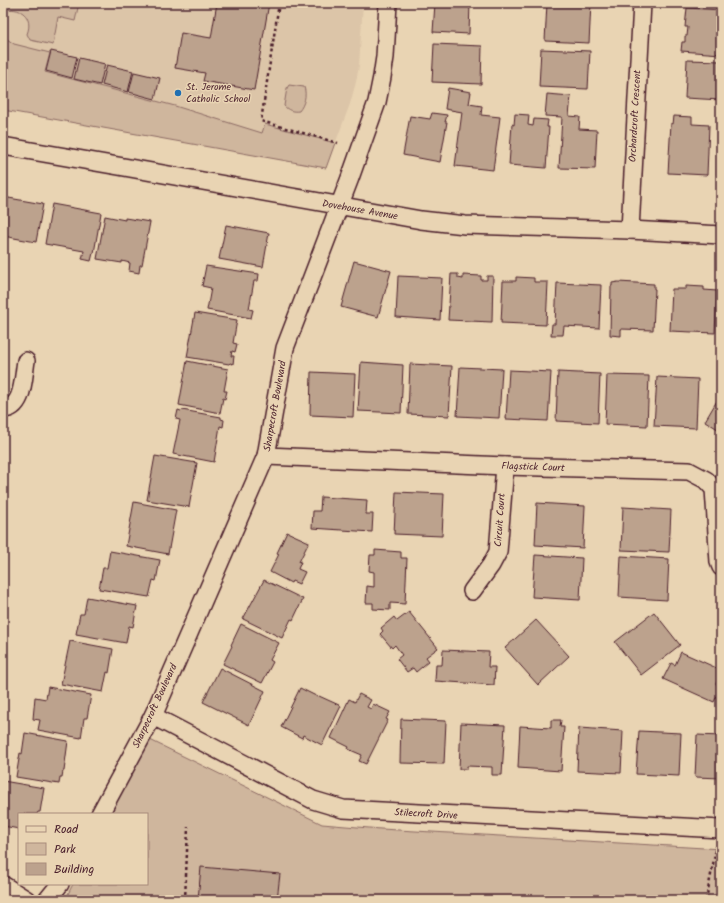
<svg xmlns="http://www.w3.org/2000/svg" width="724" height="903" viewBox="0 0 724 903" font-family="Kalam,sans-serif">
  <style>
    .built { fill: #dcc5a8 }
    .green { fill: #cfb69d; stroke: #8c6a64 }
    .building { fill: #bca28d; stroke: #4a1f2b }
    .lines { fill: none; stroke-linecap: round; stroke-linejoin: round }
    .minor-casing { stroke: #4a1f2b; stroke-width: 20 }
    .path { stroke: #4a1f2b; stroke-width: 2.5; stroke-dasharray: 3 3; stroke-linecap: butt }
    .minor { stroke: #e9d4b3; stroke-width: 17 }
    .poi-dot { fill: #1f6fb2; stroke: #e9d4b3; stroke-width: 1.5 }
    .labels { text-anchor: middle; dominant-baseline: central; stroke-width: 3; stroke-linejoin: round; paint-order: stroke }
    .poi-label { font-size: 10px; fill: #4a1f2b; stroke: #e9d4b3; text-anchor: start }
    .street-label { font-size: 10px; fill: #4a1f2b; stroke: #e9d4b3 }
  </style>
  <rect width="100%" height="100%" fill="#e9d4b3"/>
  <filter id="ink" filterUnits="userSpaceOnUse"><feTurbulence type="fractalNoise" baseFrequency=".025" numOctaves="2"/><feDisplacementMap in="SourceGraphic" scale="8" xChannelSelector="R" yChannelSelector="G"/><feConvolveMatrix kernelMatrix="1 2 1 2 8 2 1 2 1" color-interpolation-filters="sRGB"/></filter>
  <g filter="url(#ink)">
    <path class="built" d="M3,3H363L359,66L356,82L350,104L326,168L3,110Z"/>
    <g class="green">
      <path d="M3,3H79L75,21L58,17L53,45L30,40L27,34C34,17 20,5 3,11Z"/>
      <path d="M3,36L14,44L50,53L45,72L175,106L262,133L265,124L335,143L326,168L3,110Z"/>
      <path d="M289,85L304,87C307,95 304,105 299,111C292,112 288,110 284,106L287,88Z"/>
      <path d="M148,739L322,824L381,829L721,849V900H65L73,884H147V814H109Z"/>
    </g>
    <g class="building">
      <path d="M217,3H269L254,90L203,81L205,73L175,68L181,33L211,38Z"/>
      <path d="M435,3H470L469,34L433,32Z"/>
      <path d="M547,3H591L589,43L545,41Z"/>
      <path d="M687,8L721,10V54L681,51L682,42H685V36H687L688,27H685Z"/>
      <path d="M434,44L482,46L481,84L432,82Z"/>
      <path d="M541,49L590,51L588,89L539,87Z"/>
      <path d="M51,51L77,57L72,78L46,71Z"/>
      <path d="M79,58L105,64L100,85L74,79Z"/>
      <path d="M687,60L721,61V100L685,98Z"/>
      <path d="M107,65L133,71L128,92L102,85Z"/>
      <path d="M134,72L160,78L155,99L129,92Z"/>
      <path d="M448,88L471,92L469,104L482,106L481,115L500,117L493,170L455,166L462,112L445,109Z"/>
      <path d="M547,94L571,96L569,116L580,117L579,129L597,130L595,169L559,168L562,117L545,116Z"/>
      <path d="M432,113L447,115L445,122H447L440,162L403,155L410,116L430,119Z"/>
      <path d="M515,114L529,115L528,125L533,126L534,119L548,120L547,127H549L546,168L509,165L512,124L514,125Z"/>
      <path d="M674,116L692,117V124L709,125L707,175L668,173L671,123L673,124Z"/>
      <path d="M718,130H721V175H717Z"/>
      <path d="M3,197L43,204L36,242L3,236Z"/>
      <path d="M52,204L101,213L94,253H93L91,261L82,259L84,251L45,244Z"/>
      <path d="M105,216L125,220V218L150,222L142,265H140L139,273L129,271L130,263L122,261V263L97,259Z"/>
      <path d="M226,225L269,233L263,267L219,259Z"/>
      <path d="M354,261L391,271L378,317L341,307Z"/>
      <path d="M206,266L259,274L258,281H254L249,309L253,310L251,318L207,310L211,288L202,286Z"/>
      <path d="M451,274H458V278L463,279V275L481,276V280H487V276H493L492,322L448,320Z"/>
      <path d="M398,276L442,278L440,320L396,317Z"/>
      <path d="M516,277L534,278V282H548L546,325L501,323L503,281H516Z"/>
      <path d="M618,282L654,284V289H655L653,330L621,329V336L610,335L611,286H612V283Z"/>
      <path d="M557,283L601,285L599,328L564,326L563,335H551L552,324H555Z"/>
      <path d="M686,286L704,287V290L717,291L715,333L670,331L672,289H686Z"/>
      <path d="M195,313L237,320L233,343L237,344L235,352L232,351L231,356H234L233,364L230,363L229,364L187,357Z"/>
      <path d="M187,361L228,369L224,391H227L225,399L223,398L220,413L179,405Z"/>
      <path d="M361,362L403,365L401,413L358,411Z"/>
      <path d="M410,364L452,366L449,416L408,414Z"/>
      <path d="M460,367L502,369L499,418L457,416Z"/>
      <path d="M509,370L551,372L548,421L506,419Z"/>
      <path d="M311,372L355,374L353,417L310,415Z"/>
      <path d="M558,372L600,374L598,423L556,421Z"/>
      <path d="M607,375L649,376L647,426L605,424Z"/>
      <path d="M657,377L698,379L696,428L654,426Z"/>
      <path d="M721,394V431L705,421Z"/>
      <path d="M178,410L181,411L182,410L221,417V419L224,420L223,427L220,426L214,462L173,454L180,420L176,419Z"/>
      <path d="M155,456L197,463L189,507L147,500Z"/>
      <path d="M396,492L444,494L442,536L394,534Z"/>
      <path d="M321,497L367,500L366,514H373L372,532L312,528L313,511H320Z"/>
      <path d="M134,502L176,510L168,554L126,546Z"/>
      <path d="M537,503L585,506L583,548L535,545Z"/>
      <path d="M623,507L671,510L669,552L621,550Z"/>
      <path d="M287,532L309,542L299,562H301L298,569L305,572L299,584L292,581L291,583L270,572L279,554L277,553Z"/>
      <path d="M375,550L401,552V558H407L405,604L390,603V610L373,609V603H366L367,586L374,587V572L369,571L370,555H375Z"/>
      <path d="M110,551L160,560L156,581L153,580L149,597L99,589L103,568H107Z"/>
      <path d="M535,555L582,558L580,600L532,597Z"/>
      <path d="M621,556L669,559L667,600L619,597Z"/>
      <path d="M264,580L303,599L293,620L291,619L282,638L243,619Z"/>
      <path d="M87,597L137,606L133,627L129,626L126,643L76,634L80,614H84Z"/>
      <path d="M409,612L438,648L426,657L429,661L416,672L413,668L407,672L397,659L402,655L395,645L392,648L380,634L383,631L381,628L394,617L397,621Z"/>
      <path d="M654,612L680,645L641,675L615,642Z"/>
      <path d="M536,620L569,656L538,685L505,648Z"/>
      <path d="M241,624L279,643L270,660L273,662L262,683L223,664L232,646L231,645Z"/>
      <path d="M70,641L113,649L109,673L107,672L103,692L61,684Z"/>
      <path d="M443,650L489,652L488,667H495L494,685L435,681L436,665H442Z"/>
      <path d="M681,652L721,670V673L716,684L721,686V687L714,702L663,679L671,663L675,665Z"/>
      <path d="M220,668L265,691L249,725L203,702Z"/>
      <path d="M48,687L91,695L87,718H84L81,738L38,730L40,720L33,719L35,697L46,699Z"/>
      <path d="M300,688L318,697L319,696L341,706L322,745L303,735L302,738L281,727Z"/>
      <path d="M359,694L371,700L367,707L371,709L373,704L390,712L386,719L388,720L366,764L359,761L362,755L348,749L349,747L331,738L349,699L355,702Z"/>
      <path d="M401,719L446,721L444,764L400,763Z"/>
      <path d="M551,720H561L560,727H564L561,771L518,768L520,726L551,728Z"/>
      <path d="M461,723L505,725L502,775H492V767L467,766V769H459Z"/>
      <path d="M579,728L623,731L621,773L577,771Z"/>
      <path d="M639,731L681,733L679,776L636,774Z"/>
      <path d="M25,733L68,741L64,771H63L62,777H60L59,784L16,777L20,753L22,754Z"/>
      <path d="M697,735L721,736V778L695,777Z"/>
      <path d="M3,781L44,788L40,812H38L37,814H19V829L3,826Z"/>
      <path d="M201,867L280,874L277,900H198Z"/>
    </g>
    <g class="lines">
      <defs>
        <g id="minor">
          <path d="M3,146L124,167L421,220L465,225L630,230L721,235"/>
          <path d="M630,230L642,3"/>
          <path d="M3,409C24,409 23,377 26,361"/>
          <path d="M266,456L505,466L689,471L706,480L714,489L719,562L721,567"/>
          <path d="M472,591L491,565L498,552L505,466"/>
          <path d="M153,716L313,800L343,809L721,829"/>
          <path d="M100,814L153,716L266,456L285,348L350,178L377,102L382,77L385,57L388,3"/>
          <path d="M3,885L27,900"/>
          <path d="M47,900L60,884"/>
        </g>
      </defs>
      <use href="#minor" class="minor-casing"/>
      <g class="path">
        <path d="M279,3L261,121L338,143"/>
        <path d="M185,900L188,827"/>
        <path d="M706,900L715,854V846"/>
      </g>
      <use href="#minor" class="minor"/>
    </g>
  </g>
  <circle class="poi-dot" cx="178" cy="93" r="4"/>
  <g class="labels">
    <g class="poi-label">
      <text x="186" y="87">St. Jerome<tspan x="186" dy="12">Catholic School</tspan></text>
    </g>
    <g class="street-label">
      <text transform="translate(635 116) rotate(-87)">Orchardcroft Crescent</text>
      <text transform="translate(360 210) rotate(10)">Dovehouse Avenue</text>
      <text transform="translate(275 406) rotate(-80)">Sharpecroft Boulevard</text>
      <text transform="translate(533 467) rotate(2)">Flagstick Court</text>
      <text transform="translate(500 520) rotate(-86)">Circuit Court</text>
      <text transform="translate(155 706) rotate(-65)">Sharpecroft Boulevard</text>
      <text transform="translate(426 814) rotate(3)">Stilecroft Drive</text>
    </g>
  </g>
  <rect width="724" height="903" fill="none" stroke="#e9d4b3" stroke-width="16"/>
  <rect x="8" y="8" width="708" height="887" fill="none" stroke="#4a1f2b" stroke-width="1.5" filter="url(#ink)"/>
  <rect x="18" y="813" width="130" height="72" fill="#e9d4b3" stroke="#a98c7d"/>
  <rect x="26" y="826" width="20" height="6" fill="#e9d4b3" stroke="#a98c7d"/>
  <text x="54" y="833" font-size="12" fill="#4a1f2b">Road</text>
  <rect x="26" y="843" width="20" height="12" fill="#cfb69d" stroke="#a98c7d"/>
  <text x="54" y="853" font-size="12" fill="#4a1f2b">Park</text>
  <rect x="26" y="863" width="20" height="12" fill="#bca28d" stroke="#a98c7d"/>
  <text x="54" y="873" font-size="12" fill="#4a1f2b">Building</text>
</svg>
